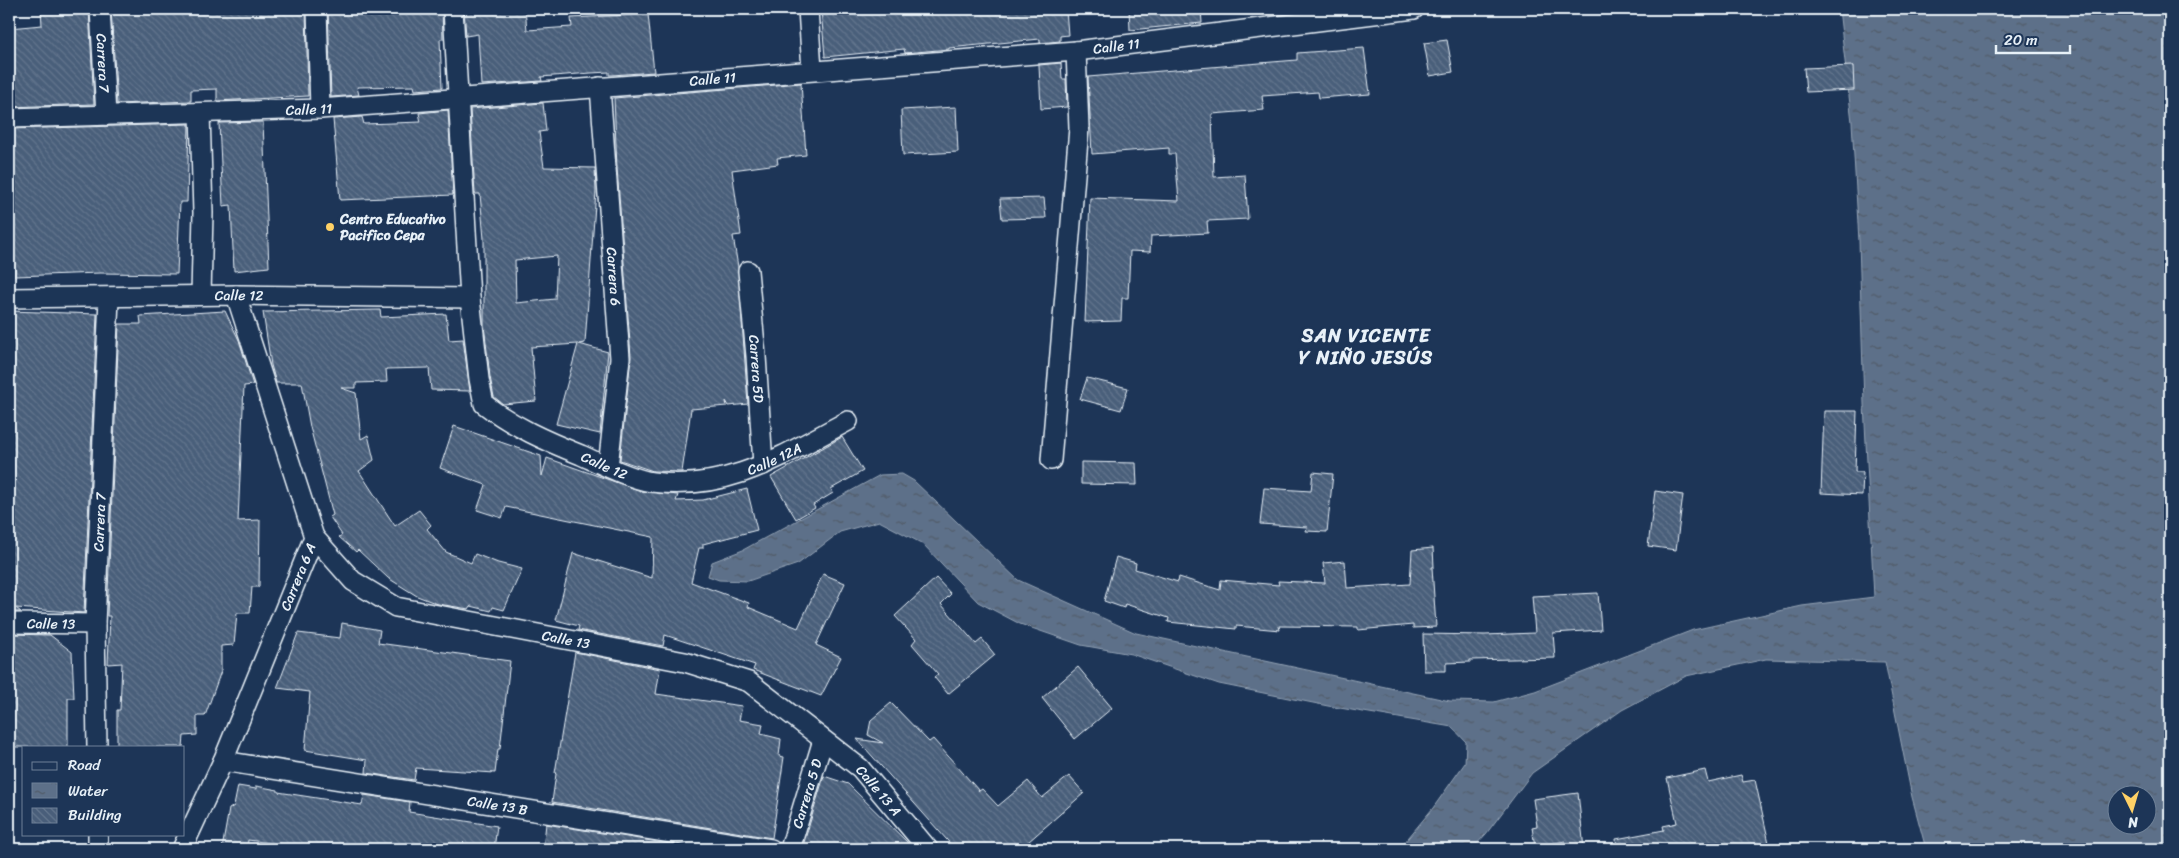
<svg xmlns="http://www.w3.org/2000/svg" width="2179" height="858" viewBox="0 0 2179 858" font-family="Sriracha,sans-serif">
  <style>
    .water { fill: url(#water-ripples); stroke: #95a4b5; fill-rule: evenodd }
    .building { fill: url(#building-back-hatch); stroke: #e8f1f8; fill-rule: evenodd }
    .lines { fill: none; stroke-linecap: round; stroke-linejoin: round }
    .street-casing { stroke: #e8f1f8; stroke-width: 22 }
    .street { stroke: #1d3557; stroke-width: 19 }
    .poi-dot { fill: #ffd166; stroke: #1d3557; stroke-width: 2 }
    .labels { text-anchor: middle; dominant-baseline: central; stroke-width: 5; stroke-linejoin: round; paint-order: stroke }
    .street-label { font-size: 14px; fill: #e8f1f8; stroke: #1d3557 }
    .poi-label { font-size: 14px; font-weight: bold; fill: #e8f1f8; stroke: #1d3557; text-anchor: start }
    .district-label { font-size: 19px; font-weight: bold; letter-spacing: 1px; fill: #e8f1f8; stroke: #1d3557 }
  </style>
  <defs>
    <pattern id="water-ripples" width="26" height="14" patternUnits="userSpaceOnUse" patternTransform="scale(1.25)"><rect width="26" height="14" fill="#5d7089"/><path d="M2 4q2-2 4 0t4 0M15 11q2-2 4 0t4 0" fill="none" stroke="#505a66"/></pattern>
    <pattern id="building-back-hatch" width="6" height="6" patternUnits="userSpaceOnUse" patternTransform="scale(1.25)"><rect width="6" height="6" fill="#495e7a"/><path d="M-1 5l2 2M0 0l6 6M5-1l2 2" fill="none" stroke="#63768e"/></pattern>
  </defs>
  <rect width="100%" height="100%" fill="#1d3557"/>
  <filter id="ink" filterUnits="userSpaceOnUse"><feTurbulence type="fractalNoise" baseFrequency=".02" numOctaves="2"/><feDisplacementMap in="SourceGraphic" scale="10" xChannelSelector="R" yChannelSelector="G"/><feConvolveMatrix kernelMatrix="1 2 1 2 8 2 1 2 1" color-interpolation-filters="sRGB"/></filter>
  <g filter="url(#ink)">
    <path class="water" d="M1839,9H2170V849H1926L1912,797L1885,662L1766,659L1686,676L1622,710L1532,773L1486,834L1472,849H1399L1433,808L1465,763L1466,742L1452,727L1328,706L1219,684L1131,654L1081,645L1020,624L978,602L923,544L879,521L840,532L798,564L748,581L719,580L708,576L712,562L743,550L880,475L902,474L914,481L1018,580L1136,633L1450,701L1494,702L1535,691L1693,630L1802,606L1874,597L1864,404L1859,241L1852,122ZM2116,796H2146V826H2116Z"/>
    <g class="building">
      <path d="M41,9H89L94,104L9,107V28L42,25Z"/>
      <path d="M111,9H306L308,96L217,101V89L191,90V101L117,104Z"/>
      <path d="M328,9H442L443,39H440L442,88L415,90L414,86L357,87L359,95L331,97Z"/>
      <path d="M464,9H525L527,30L572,27L571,18L648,14L654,72L612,75H609V72L591,73L541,77L542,81L481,85L478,34L466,36Z"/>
      <path d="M821,9H1066L1068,35L1060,36V41L1040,43V39L949,48V49L905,53L904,49L825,57Z"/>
      <path d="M1129,9H1201L1202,23L1130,30Z"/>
      <path d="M1447,40L1453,72L1430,76L1424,43Z"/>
      <path d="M1364,48L1370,94L1319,98L1318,92L1262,96L1264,110L1212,114L1214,177L1245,175L1248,219L1207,221L1208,233L1151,236L1150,252L1130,251L1128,298H1122L1121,321L1085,322L1090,198L1179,201L1175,154H1169V148L1092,154L1088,77L1297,60V53Z"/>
      <path d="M1061,63L1062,79H1066L1067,107L1041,109L1039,65Z"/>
      <path d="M1853,66L1854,90L1806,92L1804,68Z"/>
      <path d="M801,83L806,155L777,158L778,164L732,170L741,235L733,236L738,267L748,404L729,406L726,401L727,406L691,409L682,472L653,471L620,460L631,357L617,168L614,98Z"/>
      <path d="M543,103L546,131L539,132L544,167L595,168L596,191L585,343L579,344L608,352L600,434L556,424L578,344L531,347L536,401L503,404L494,397L490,377L484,325V239L480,194H475L470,109ZM557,256L555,299L516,303L515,260Z"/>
      <path d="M956,107L958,152L903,155L901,110Z"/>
      <path d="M448,110L453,195L340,200L333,119L362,117L364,124L421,122L419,113Z"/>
      <path d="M263,122L269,267L234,271L231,205L223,206L219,123Z"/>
      <path d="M189,124L187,202H180L177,274L100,273L15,276V268H9V129Z"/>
      <path d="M1044,198L1046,218L1002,219L1000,199Z"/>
      <path d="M380,310L381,317L446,314L449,340L463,339L470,391L431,390L429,368L386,369L387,382L356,383V388H341L356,393L361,439L368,435L374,460L359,471L395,526L419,510L431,525L427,529L446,552L471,563L475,554L498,563L522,569L504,610L493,607L491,611L471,606L469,609L438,604L417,596L388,578L358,550L356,552L339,537L342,535L330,517L333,515L310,427L302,383H276L271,365L263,312Z"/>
      <path d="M9,311L97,314L84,613L16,608L21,612H9Z"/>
      <path d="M225,311L239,340L253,385L244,386L238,521L260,520L259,587H252L250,613H237L234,645L221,646V671L205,716H197V735L184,736L183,747H117V710H120L122,663L108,664L110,616H107L119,324H141L140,316Z"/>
      <path d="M1087,378L1128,388L1121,410L1080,399Z"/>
      <path d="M1824,411H1857L1855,472H1863L1862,495L1821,493Z"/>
      <path d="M454,426L541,456L542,476L547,458L641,491L678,495L676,501L703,500L747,489L757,530L703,544V548H699L691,582L749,603L748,607L798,628L823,574L845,583L816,645L841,657L821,696L753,670L755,665L665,635L663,646L578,630L579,626L556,620L573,553L652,578L653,537L506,507L502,518L477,510L486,485L440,468Z"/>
      <path d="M842,437L863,471L831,489L833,493L813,505L815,508L796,519L771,477Z"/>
      <path d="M1081,462L1136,463L1137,485L1081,484Z"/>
      <path d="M1313,472L1333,474L1327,532L1306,531L1307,527L1260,524L1264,488L1311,491Z"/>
      <path d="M1655,491L1683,495L1676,550L1648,546Z"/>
      <path d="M1433,548L1434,567H1432L1436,627L1413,628V625L1358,630V627L1279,626L1280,630L1236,626V629L1168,622L1169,618L1125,604L1124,608L1104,601L1116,557L1136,563L1135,569L1178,582L1179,577L1220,590L1221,580L1279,585L1278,581L1325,583L1323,563L1345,561L1347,588L1410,584L1412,550Z"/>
      <path d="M936,578L951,594L941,604L976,644L982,639L995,655L948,694L934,677L938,674L912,644L916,639L895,616Z"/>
      <path d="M1598,593L1601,630L1553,633L1555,658L1470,660V662L1446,663V671H1424L1423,634L1485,635L1535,633L1532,596Z"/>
      <path d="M342,623L380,630L378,643L510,661L500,749H498L495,773L416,768L414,780L366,773L367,760L305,750L310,692L277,688L298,633L340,638Z"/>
      <path d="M9,634L50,635L72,652L74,698H68V747H9Z"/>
      <path d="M575,652L660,669L656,694L742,706L739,720L763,724L761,734L781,739L779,756L784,757L772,838L552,802L556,774L555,773Z"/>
      <path d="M1078,667L1112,708L1075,739L1042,698Z"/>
      <path d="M891,703L929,742L933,739L979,791L982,789L998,806L1028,781L1042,798L1069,776L1084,793L1020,849H955L857,739L883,743L868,735L871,720Z"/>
      <path d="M1705,770L1708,782L1741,775L1743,782L1755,780L1769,843L1757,846L1758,849H1617L1616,839L1664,830L1663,826L1677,823L1667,778Z"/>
      <path d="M824,776L848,784L914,849H802Z"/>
      <path d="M238,786L256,789V786L278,790V792L362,805L364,795L410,802L409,812L497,826L494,849H299L300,847L248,840L247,849H222L229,809L234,806Z"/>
      <path d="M1578,793L1584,849H1566L1565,841L1535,847L1532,827L1537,826L1533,799Z"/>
      <path d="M546,824L702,849H543Z"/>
    </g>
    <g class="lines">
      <defs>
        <g id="street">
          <path id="s1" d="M100,9L106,115"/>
          <path d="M317,9L320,109"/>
          <path id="s2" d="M453,9L470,298L479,379L484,404C514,427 546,441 581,455C601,464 631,479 652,482C729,492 783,455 848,421"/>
          <path d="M808,9L812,70"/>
          <path id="s3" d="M600,87L620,358L608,467"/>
          <path d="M200,113L203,213L201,295"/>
          <path id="s4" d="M9,118L320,109L1076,51L1414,9"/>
          <path id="s5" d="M748,271L756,356L763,465"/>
          <path id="s6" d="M9,298L236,295L470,298"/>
          <path d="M1051,460L1079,128L1076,51"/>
          <path id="s7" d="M314,537L353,581L396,607L685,662L749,682L860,768L928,849"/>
          <path id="s8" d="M9,623L95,624"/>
          <path id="s9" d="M97,747L95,624L109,298"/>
          <path id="s10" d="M223,761L771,849"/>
          <path d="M98,834V849"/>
          <path id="s11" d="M182,849L223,761L314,537L236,295"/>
          <path id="s12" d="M790,849L823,740"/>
        </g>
      </defs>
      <use href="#street" class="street-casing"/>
      <use href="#street" class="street"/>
    </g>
  </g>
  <circle class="poi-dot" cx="330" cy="227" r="5"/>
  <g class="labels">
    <g class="street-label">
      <text stroke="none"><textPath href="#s4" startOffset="1110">Calle 11</textPath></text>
      <text stroke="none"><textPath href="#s1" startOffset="54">Carrera 7</textPath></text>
      <text stroke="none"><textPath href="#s4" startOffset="705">Calle 11</textPath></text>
      <text stroke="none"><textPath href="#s4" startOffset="300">Calle 11</textPath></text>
      <text stroke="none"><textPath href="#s3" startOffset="190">Carrera 6</textPath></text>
      <text stroke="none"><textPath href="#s6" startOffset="230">Calle 12</textPath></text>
      <text stroke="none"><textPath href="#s5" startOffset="98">Carrera 5D</textPath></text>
      <text stroke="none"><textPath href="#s2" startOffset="709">Calle 12A</textPath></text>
      <text stroke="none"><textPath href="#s2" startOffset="532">Calle 12</textPath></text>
      <text stroke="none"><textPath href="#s9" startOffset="225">Carrera 7</textPath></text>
      <text stroke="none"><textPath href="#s11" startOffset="296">Carrera 6 A</textPath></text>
      <text stroke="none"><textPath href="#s8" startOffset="42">Calle 13</textPath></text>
      <text stroke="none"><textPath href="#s7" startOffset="282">Calle 13</textPath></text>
      <text stroke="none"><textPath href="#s7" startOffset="640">Calle 13 A</textPath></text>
      <text stroke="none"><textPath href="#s12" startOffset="58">Carrera 5 D</textPath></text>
      <text stroke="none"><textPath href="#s10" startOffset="278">Calle 13 B</textPath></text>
    </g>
    <g class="poi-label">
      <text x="340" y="219">Centro Educativo<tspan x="340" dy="16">Pacifico Cepa</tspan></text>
    </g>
    <g class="district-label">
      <text x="1366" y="335">SAN VICENTE<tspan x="1366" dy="22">Y NIÑO JESÚS</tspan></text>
    </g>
  </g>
  <rect width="2179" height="858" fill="none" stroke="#1d3557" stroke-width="30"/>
  <rect x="15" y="15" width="2149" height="828" fill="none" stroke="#e8f1f8" stroke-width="2" filter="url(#ink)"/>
  <rect x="22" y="746" width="162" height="90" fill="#1d3557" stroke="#6e8097"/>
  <rect x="32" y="762" width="25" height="8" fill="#1d3557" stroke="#6e8097"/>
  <text x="68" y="770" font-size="15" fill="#e8f1f8">Road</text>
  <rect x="32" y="783" width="25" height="15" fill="url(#water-ripples)" stroke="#6e8097"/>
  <text x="68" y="796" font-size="15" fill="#e8f1f8">Water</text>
  <rect x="32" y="808" width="25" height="15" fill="url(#building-back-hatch)" stroke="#6e8097"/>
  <text x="68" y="820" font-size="15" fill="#e8f1f8">Building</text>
  <g transform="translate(2132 810) rotate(175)"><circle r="24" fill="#1d3557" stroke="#6e8097"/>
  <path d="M0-4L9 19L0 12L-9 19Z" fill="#ffd166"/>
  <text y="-8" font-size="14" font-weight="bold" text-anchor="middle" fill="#e8f1f8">N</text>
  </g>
  <path d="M1996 45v8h74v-8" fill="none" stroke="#e8f1f8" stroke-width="2.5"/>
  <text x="2004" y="45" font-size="15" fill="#e8f1f8" stroke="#1d3557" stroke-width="4" paint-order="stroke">20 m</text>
</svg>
